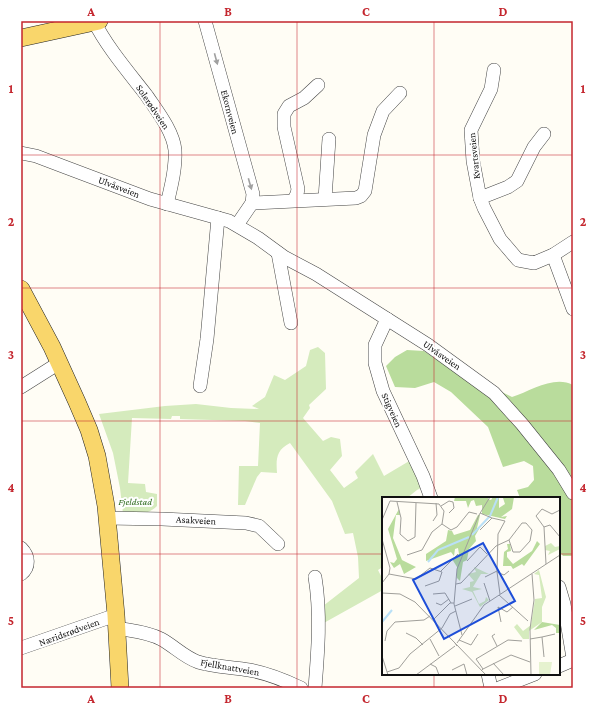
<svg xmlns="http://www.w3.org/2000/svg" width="594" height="709" viewBox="0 0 594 709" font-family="'Crimson Pro',serif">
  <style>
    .green { fill: #d5ebbd }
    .forest { fill: #b9dc9c }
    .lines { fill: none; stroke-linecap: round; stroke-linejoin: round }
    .minor-casing { stroke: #444; stroke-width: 14 }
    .major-casing { stroke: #222; stroke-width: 18 }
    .minor { stroke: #fff; stroke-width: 13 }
    .major { stroke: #f9d66b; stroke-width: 17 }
    .oneway { fill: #a0a0a0 }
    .grid { fill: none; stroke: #c4262e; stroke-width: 1; stroke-opacity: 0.55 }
    .labels { text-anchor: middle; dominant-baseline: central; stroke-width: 4; stroke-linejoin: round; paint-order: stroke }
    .street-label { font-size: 10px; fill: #111; stroke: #fff }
    .park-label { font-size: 10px; font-style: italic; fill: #2f6b1f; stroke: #fff }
    .inset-river { fill: none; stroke: #b9e0f7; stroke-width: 2 }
    .inset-road { fill: none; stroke: #a09f9a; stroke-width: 1 }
    .view { fill: #1d4ed8; fill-opacity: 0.15; stroke: #1d4ed8; stroke-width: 2 }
    .inset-edge { fill: none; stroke: #111; stroke-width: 2 }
    .neatline { fill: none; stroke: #c4262e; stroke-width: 1.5 }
    .grid-label { font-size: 13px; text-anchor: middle; font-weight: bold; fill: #c4262e }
  </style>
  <rect width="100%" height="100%" fill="#fffdf5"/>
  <path class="green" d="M318,347L325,353L326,389L309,405L310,408L303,418L323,441L331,437L340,439L342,456L330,470L344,488L358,478L355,472L373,454L384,476L411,460L423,487L417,490L407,498H383V567L378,570L383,580V590L322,624L323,606L359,578L358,557L353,533L345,534L332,501L290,443C276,450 276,459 277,473L261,472L257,477L245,505H238L239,466H258L260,423L245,421L180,419V416H172L171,419L132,418L128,483L145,484L146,492L157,494V506C147,516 135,514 123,514L120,488L113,453L99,414L165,406L196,404L231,408L259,409L252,406L265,397L274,375L285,380L306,366L310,350Z"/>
  <path class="forest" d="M407,350L424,351L439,361L512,397C531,391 554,375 573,385V556H563L559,551V498H520L517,490L528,487L534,480L533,466L524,461L503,467L488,427L451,392L434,382L415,388L395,387L386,366L395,357Z"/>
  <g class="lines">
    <defs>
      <g id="minor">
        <path d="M94,21C106,46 130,74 147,96C157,111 173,131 175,150C176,168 171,187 167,204"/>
        <path d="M205,21L253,194L252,203L237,225"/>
        <path d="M494,70L491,89L471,130L473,161L480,198L484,208L500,239L518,260L534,263L553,255L573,242"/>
        <path d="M21,153L36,156L65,167L150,199L229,221L258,238L284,257L316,274L428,345L494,393L522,424L559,470L573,493"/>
        <path d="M480,198L508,187L517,181L534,147L544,134"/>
        <path d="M325,199L329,139"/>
        <path d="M294,200L297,194L298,189L284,127V114L289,106L304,98L318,85"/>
        <path d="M252,203L356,198L361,196L365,191L374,135L383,111L400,93"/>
        <path d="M278,253L291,323"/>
        <path d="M553,255L573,309"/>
        <path d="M387,319L375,345V363L383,391L423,476L431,498"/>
        <path d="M200,386L207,339L218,218"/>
        <path d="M21,387L59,363"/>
        <path d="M107,518L162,519L246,523L259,526L278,544"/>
        <path d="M21,548C29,556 30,567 21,574"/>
        <path d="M559,587L564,604L573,658"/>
        <path d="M117,628C132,631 148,632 161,639C174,646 184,657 198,662C214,667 232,667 249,670C267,673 284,680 301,688"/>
        <path d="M21,648L116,615"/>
        <path d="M559,666L573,660"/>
        <path d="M488,674L491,688"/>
        <path d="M315,688C318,651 321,613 315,577"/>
        <path d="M499,688L535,674"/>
      </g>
      <g id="major">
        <path d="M21,38L99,21"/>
        <path d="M21,289L52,347L77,402L89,430L97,456L106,506L116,615L120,688"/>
      </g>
    </defs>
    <use href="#minor" class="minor-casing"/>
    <use href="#major" class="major-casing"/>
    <use href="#minor" class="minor"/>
    <use href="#major" class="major"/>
  </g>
  <defs><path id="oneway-solid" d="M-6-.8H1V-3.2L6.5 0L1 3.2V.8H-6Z"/></defs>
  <g class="oneway">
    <use href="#oneway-solid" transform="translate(216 59) rotate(75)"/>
    <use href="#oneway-solid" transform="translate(250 184) rotate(74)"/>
  </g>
  <path class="grid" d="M160,21V688M297,21V688M434,21V498M21,155H573M21,288H573M21,421H573M21,554H383M559,554H573M434,674V688"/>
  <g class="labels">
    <g class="street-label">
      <text transform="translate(153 107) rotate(56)">Solerødveien</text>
      <text transform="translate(230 112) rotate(75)">Ekornveien</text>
      <text transform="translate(474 156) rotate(-96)">Kvartsveien</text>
      <text transform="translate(119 187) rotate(21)">Ulvåsveien</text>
      <text transform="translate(442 355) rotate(35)">Ulvåsveien</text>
      <text transform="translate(392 410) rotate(66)">Stigveien</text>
      <text transform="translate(196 520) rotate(3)">Asakveien</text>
      <text transform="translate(69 632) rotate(-20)">Næridsrødveien</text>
      <text transform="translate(230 667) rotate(10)">Fjellknattveien</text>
    </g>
    <g class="park-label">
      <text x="135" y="501">Fjeldstad</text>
    </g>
  </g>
  <g transform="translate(382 497)">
    <rect width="178" height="178" fill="#fffdf5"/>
    <path d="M169,46L173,50L178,49V52L166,58L168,54L163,53V49ZM92,70L107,77H99L91,90L100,92L91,94L97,107L103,104L104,100L107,103L98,110L90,95L80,92L88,90V85L92,84L86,77L94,75ZM157,73L164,100L160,110V125L147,134V142H141L132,130L135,127L141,134L149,128L153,102L160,101L157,78L152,77Z" fill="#d5ebbd"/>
    <path d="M73,0H107L106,2L109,3L111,0H117V11L123,7L121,1L132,0L130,12L119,20L125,19L123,22L100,17V8L94,9L92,3L89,4L86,11L84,4H72ZM17,12L18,18H14L11,41L20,63L34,70L22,77L18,67L12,71L8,65L12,66L15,62L6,32ZM96,18H98L95,31L97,32L93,39L94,44L87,52L85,63L81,65L78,84L75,81V70L70,62L77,57L76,51L73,52L72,59L69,55L44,64V57L64,44L66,33L70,34L72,38L88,33ZM155,44L158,47L142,69L140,67L131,72L129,69H121L122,55L126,52L125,47H128L129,54L125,55V60L131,67L150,54ZM160,125L178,128L177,136H174V131L170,128L152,133Z" fill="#b9dc9c"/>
    <path d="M157,165H170L168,178H157Z" fill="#e6f2cf"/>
    <path class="inset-river" d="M90,38L108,19L116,0M46,65L56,53L87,40M0,125L10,113"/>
    <path class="inset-road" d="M15,5L19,21L18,37L26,44L33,40L34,6M59,9L67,4L71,5L72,11L67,16M98,16L110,21M0,23L8,4L57,7L62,14L60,27L69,33L75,30L87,15L95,17M51,24L55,18L54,6M162,30L168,28L178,40M98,33L110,21L123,24L116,37L115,75L118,97M0,42L8,71L7,77L0,86M25,58L40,53L50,35L60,27M85,64L98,50L105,57M164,67L162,30L154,19L160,12L170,17L178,13M59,74L76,57M115,75L122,78L127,74M7,77L34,82L48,71L60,75L57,84L43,89M103,80L115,74M102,86L108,104M74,87L79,86L114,49L127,43L131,55H138L148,44L150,33L144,26H140L127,43M0,96L18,97L33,105L73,146M51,97L63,96L69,106M117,98L146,124M54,106L59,108L67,102M73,109L90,102M52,122L68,106H72M119,125L116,110L125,115L131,110M24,136L34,141L41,148M113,137L110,139L115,149M80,138L72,107L75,72L97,18L108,0M48,142L57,159M148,142L160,140M77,143L89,148L96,137M3,144L5,134L13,125L42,123L48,119M75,146L102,108L178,58M75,149L73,146L104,178M0,159L6,178M162,160L160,140L173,137M111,166L122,178M48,167L54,170L57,178M101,172L129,158L148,165M70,173L82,167L85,178M99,174L101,172L94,162L126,143L140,144M5,175L17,171L28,157L60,131L68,117L74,114M34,178L73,149M149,178L148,132L152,103L150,77"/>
    <path class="view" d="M101,46L133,104L62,142L31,83Z"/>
    <rect width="178" height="178" class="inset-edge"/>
  </g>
  <rect width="594" height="709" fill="none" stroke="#ffffff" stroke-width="44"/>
  <rect x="22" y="22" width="550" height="665" class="neatline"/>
  <g class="grid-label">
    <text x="91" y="16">A</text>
    <text x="228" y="16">B</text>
    <text x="366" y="16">C</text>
    <text x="503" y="16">D</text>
    <text x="11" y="93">1</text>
    <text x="583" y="93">1</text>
    <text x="11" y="226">2</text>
    <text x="583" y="226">2</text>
    <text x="11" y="359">3</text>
    <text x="583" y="359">3</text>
    <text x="11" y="492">4</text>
    <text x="583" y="492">4</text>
    <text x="11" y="625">5</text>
    <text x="583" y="625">5</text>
    <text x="91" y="703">A</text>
    <text x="228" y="703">B</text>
    <text x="366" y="703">C</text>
    <text x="503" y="703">D</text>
  </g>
</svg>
